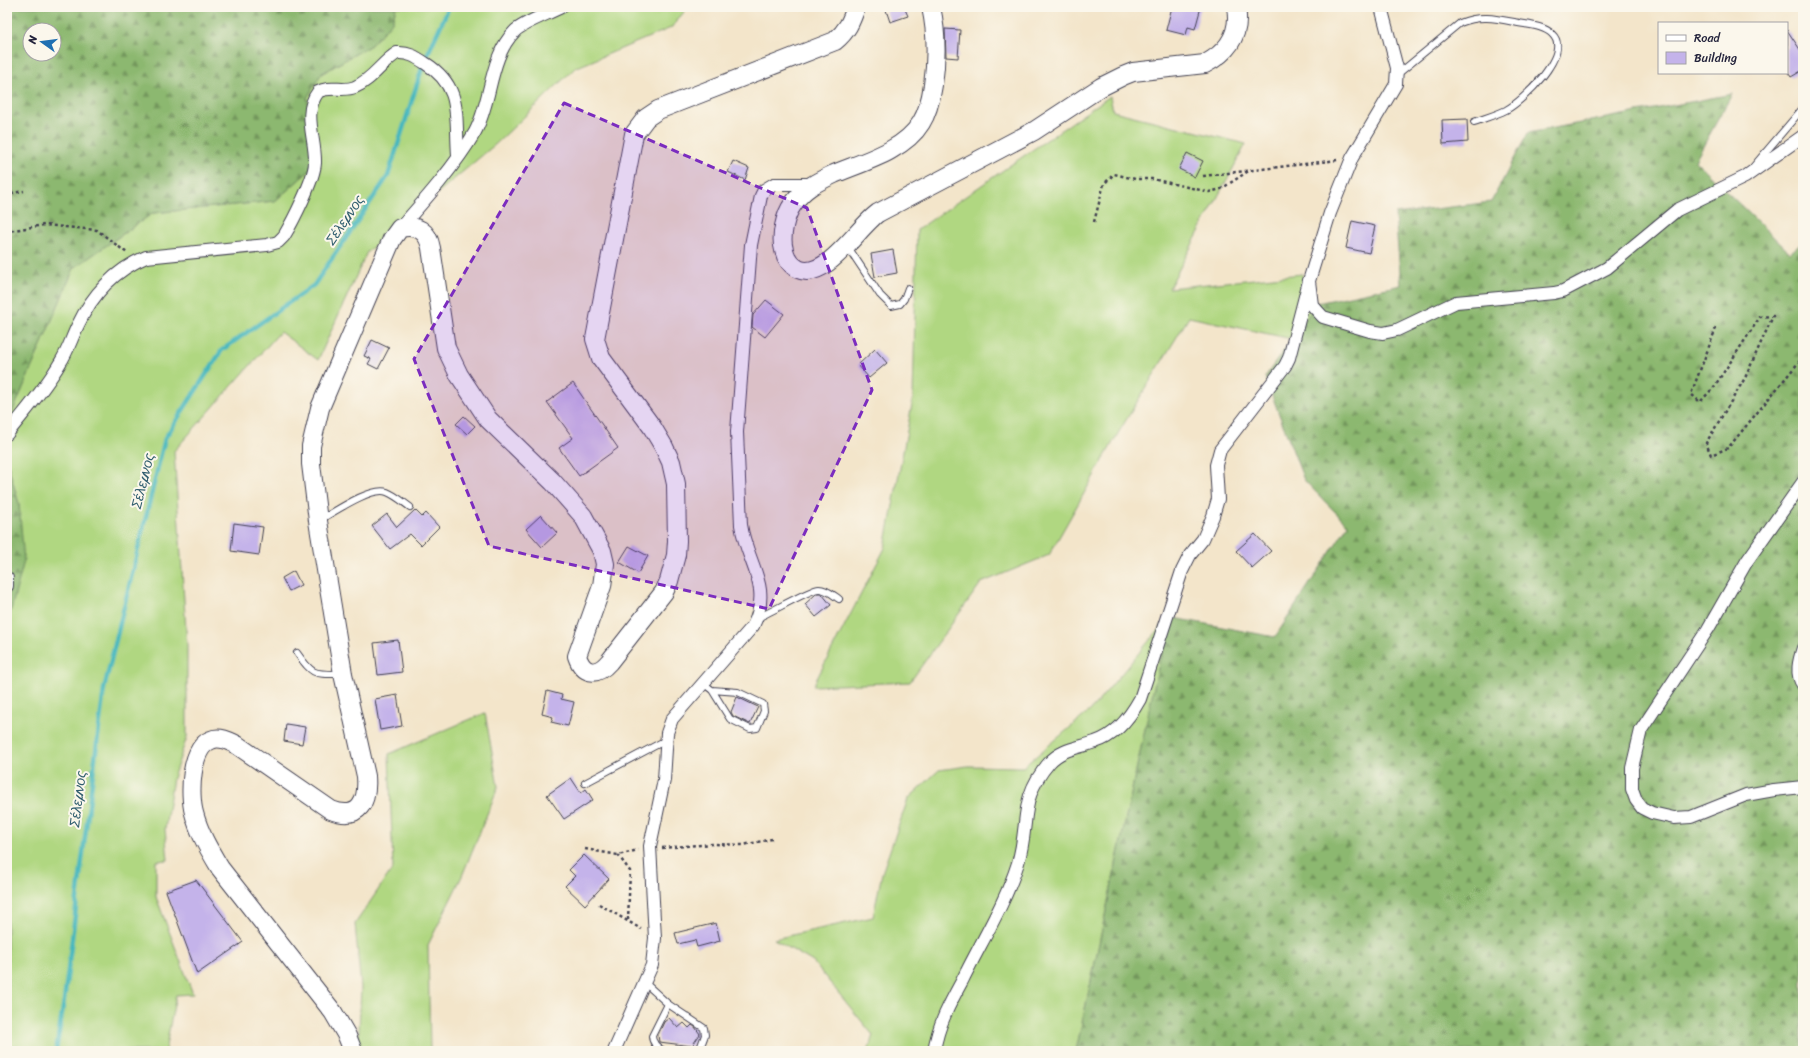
<svg xmlns="http://www.w3.org/2000/svg" width="1810" height="1058" viewBox="0 0 1810 1058" font-family="Sriracha,sans-serif">
  <style>
    .grass { fill: #b0d781; stroke: #697c5e }
    .forest { fill: url(#forest-firs); stroke: #576d55; fill-rule: evenodd }
    .lines { fill: none; stroke-linecap: round; stroke-linejoin: round }
    .stream { stroke: #47b7be; stroke-width: 4.5 }
    .building { fill: #c4b3ea }
    .lane-casing { stroke: #413f50; stroke-width: 8 }
    .street-casing { stroke: #413f50; stroke-width: 14 }
    .secondary-casing { stroke: #413f50; stroke-width: 20 }
    .path { stroke: #413f50; stroke-width: 2.5; stroke-dasharray: 3 3; stroke-linecap: butt }
    .lane { stroke: #fff; stroke-width: 6 }
    .street { stroke: #fff; stroke-width: 12 }
    .secondary { stroke: #fff; stroke-width: 18 }
    .marked { fill: #7b2cbf; fill-opacity: 0.2; stroke: #7b2cbf; stroke-width: 3; stroke-dasharray: 8 5; stroke-linejoin: round }
    .labels { text-anchor: middle; dominant-baseline: central; stroke-width: 4; stroke-linejoin: round; paint-order: stroke }
    .water-label { font-size: 14px; font-style: italic; fill: #315e6f; stroke: #fbf7ec }
  </style>
  <defs>
    <pattern id="forest-firs" width="22" height="20" patternUnits="userSpaceOnUse"><rect width="22" height="20" fill="#8cb86f"/><path d="M5 1l3.5 6h-7zM16 11l3.5 6h-7z" fill="#72955c"/></pattern>
  </defs>
  <rect width="100%" height="100%" fill="#fbf7ec"/>
  <filter id="ink" filterUnits="userSpaceOnUse"><feTurbulence type="fractalNoise" baseFrequency=".025" numOctaves="2"/><feDisplacementMap in="SourceGraphic" scale="8" xChannelSelector="R" yChannelSelector="G"/><feConvolveMatrix kernelMatrix="1 2 1 2 8 2 1 2 1" color-interpolation-filters="sRGB"/></filter>
  <filter id="wash" filterUnits="userSpaceOnUse"><feTurbulence type="fractalNoise" baseFrequency=".012" numOctaves="4" result="noise"/><feDisplacementMap in="SourceGraphic" scale="16" xChannelSelector="R" yChannelSelector="G"/><feGaussianBlur stdDeviation="0.9" result="paint"/><feColorMatrix in="noise" values="0 0 0 0 0 0 0 0 0 0 0 0 0 0 0 0 0 1.4 0 .05"/><feComposite in="paint" operator="in"/></filter>
  <g filter="url(#wash)">
    <rect width="100%" height="100%" fill="#f3e5ca"/>
    <g class="grass">
      <path d="M396,7H688L671,28L575,68L497,143L367,252L318,360L280,332L174,451L187,645V737L173,778L165,829L168,860L156,861V897L193,994L176,995L165,1051H7V625L19,504L7,462V425L74,268L153,213L275,201L318,163L307,98L321,74L371,45L392,22Z"/>
      <path d="M1110,96L1113,111L1246,144L1169,288L1302,274L1317,303L1292,339L1189,317L1120,430L1049,555L981,583L910,682L813,686L885,548L913,399L917,230Z"/>
      <path d="M1169,617L1076,1051H868L873,1035L813,962L774,939L873,917L882,873L908,799L939,770L968,766L1023,767L1091,710Z"/>
      <path d="M485,713L498,787L462,876L428,945L430,1051H358L361,988L355,924L393,868L389,754Z"/>
    </g>
    <g class="forest">
      <path d="M7,7H396L392,22L371,45L321,74L307,98L318,163L275,201L153,213L74,268L7,425ZM30,30H54V54H30Z"/>
      <path d="M1732,94L1695,161L1790,253L1803,242V1051H1076L1169,617L1275,637L1348,525L1304,480L1265,377L1317,303L1401,285L1395,214L1491,202L1528,133Z"/>
      <path d="M7,462L19,504L24,561L7,625Z"/>
    </g>
    <g class="lines">
      <path class="stream" d="M56,1051L64,1001L104,689L165,438L222,350L314,285L388,176L424,62L449,7"/>
    </g>
    <g id="blocks">
      <g class="building">
        <path d="M885,7H904L908,16L890,22Z"/>
        <path d="M1172,7H1201L1195,29L1188,27L1186,35L1166,30Z"/>
        <path d="M945,29L960,30L958,58L946,57Z"/>
        <path d="M1787,30L1803,54V70L1791,77L1787,71Z"/>
        <path d="M1467,119L1468,142L1443,144L1442,120Z"/>
        <path d="M1187,153L1203,161L1195,177L1179,169Z"/>
        <path d="M733,161L749,168L745,180L728,172Z"/>
        <path d="M1352,221L1375,226L1369,253L1346,248Z"/>
        <path d="M893,250L897,273L875,277L871,254Z"/>
        <path d="M766,300L784,314L765,337L752,327L753,315Z"/>
        <path d="M372,340L389,348L378,369L368,364L371,359L364,356Z"/>
        <path d="M875,349L887,363L869,378L858,365Z"/>
        <path d="M573,383L618,448L579,476L559,448L573,438L547,402Z"/>
        <path d="M464,416L475,426L467,434L456,424Z"/>
        <path d="M415,510L422,517L426,513L439,527L421,545L410,534L390,549L372,526L387,514L397,527Z"/>
        <path d="M541,515L557,533L542,547L526,529Z"/>
        <path d="M234,523L263,527L259,555L231,551Z"/>
        <path d="M1255,534L1271,551L1252,568L1236,551Z"/>
        <path d="M629,546L648,556L638,573L619,562Z"/>
        <path d="M294,571L301,585L289,591L282,578Z"/>
        <path d="M816,594H822L831,605L816,617L805,604Z"/>
        <path d="M398,640L402,672L378,675L374,643Z"/>
        <path d="M547,691L562,695L561,699L574,702L568,726L551,722L553,717L542,714Z"/>
        <path d="M397,695L402,726L380,730L375,699Z"/>
        <path d="M737,697L758,707L750,724L733,716L731,712Z"/>
        <path d="M286,724L305,727L302,744L284,741Z"/>
        <path d="M571,778L581,793L586,789L593,800L564,819L547,795Z"/>
        <path d="M584,855L609,879L585,905L565,886L575,876L569,870Z"/>
        <path d="M196,880L243,942L197,974L166,891Z"/>
        <path d="M716,923L720,941L697,947L695,940L678,944L675,933Z"/>
        <path d="M669,1018L678,1028L684,1023L689,1028L692,1025L695,1027L700,1034L692,1046L659,1042L658,1035L664,1022Z"/>
      </g>
    </g>
  </g>
  <g filter="url(#ink)">
    <use href="#blocks" fill-opacity="0" stroke="#413f50" stroke-width="1"/>
    <g class="lines">
      <defs>
        <g id="lane">
          <path d="M1398,74L1460,23C1479,15 1494,18 1514,22C1526,25 1543,25 1552,34C1573,53 1523,101 1506,110C1496,115 1485,118 1474,122"/>
          <path d="M1753,167L1803,108"/>
          <path d="M848,247L880,295L891,306L900,304L904,299L908,288"/>
          <path d="M320,520C334,512 372,486 387,492C395,495 403,502 410,507"/>
          <path d="M757,618C770,613 810,589 819,589C827,589 833,595 839,599"/>
          <path d="M297,653C313,676 314,674 342,674"/>
          <path d="M703,683L712,690L730,719L750,729L757,728L764,711L763,704L738,692L712,690"/>
          <path d="M585,783L666,740"/>
          <path d="M645,983L668,1004L704,1028L705,1035L699,1051"/>
          <path d="M664,1051C658,1048 652,1043 652,1036L668,1004"/>
        </g>
        <g id="street">
          <path d="M1381,7L1397,68L1396,84L1352,158L1330,213L1309,281L1312,305L1323,317L1370,331L1383,333L1397,330L1456,302L1554,293L1563,291L1607,268L1677,210L1745,177L1803,136"/>
          <path d="M400,228C425,200 456,165 475,132C492,101 489,57 515,31C523,23 550,13 561,7"/>
          <path d="M7,434C25,411 45,389 60,363C68,351 72,337 78,325C92,295 115,270 146,257L267,245L278,242L284,236C293,221 314,180 315,163C316,139 302,113 318,92C329,85 344,92 355,87C372,80 382,62 397,53C408,52 416,57 425,63C463,87 455,115 458,155"/>
          <path d="M1803,482L1747,561L1708,629L1641,730L1632,768V789L1636,800L1642,808L1652,813L1674,818L1691,817L1746,795L1774,790L1803,787"/>
          <path d="M7,578V586"/>
          <path d="M1803,648C1799,660 1795,674 1803,685"/>
          <path d="M614,1051L652,965L655,938L650,846L664,780L667,733L672,719L753,626C773,586 747,564 741,525L737,432L751,245L761,196L764,190L774,184H812"/>
          <path d="M934,1051C938,1025 950,1003 962,981C981,942 1005,904 1018,863C1030,823 1018,799 1049,763C1061,749 1078,748 1095,742C1115,736 1130,717 1140,699L1182,571L1190,555L1203,539L1213,516L1218,499L1216,465L1220,450L1285,366L1289,358L1309,281"/>
        </g>
        <g id="secondary">
          <path d="M931,7C937,34 937,58 933,85C931,98 928,112 921,123C904,151 863,162 834,174C817,182 804,188 793,204C785,215 780,237 784,250C786,259 791,265 798,269C825,282 858,227 878,213L1034,131L1101,87L1123,76L1133,72L1205,64C1228,52 1241,34 1236,7"/>
          <path d="M353,1051L347,1036L333,1012L220,868C210,851 199,833 194,813C189,795 190,748 211,740C219,736 229,741 237,745L331,810C360,821 368,801 366,776L343,674L318,521L311,464V446L320,408L392,239L400,228C417,224 428,231 431,248L446,348L459,375L488,419L553,482L583,516L602,551L605,564L602,586L577,656C583,674 596,677 609,662L664,592L669,581L676,555L677,541L676,484L671,462L664,447L652,427L601,358L595,339L634,134L646,118L658,110L835,41C847,31 851,22 856,7"/>
        </g>
      </defs>
      <use href="#lane" class="lane-casing"/>
      <use href="#street" class="street-casing"/>
      <use href="#secondary" class="secondary-casing"/>
      <g class="path">
        <path d="M1203,176L1338,160"/>
        <path d="M7,198L12,193L24,191"/>
        <path d="M1094,222L1104,184L1114,174L1135,179H1152L1209,192L1221,189L1250,170"/>
        <path d="M7,228L9,231L44,225L97,230L127,253"/>
        <path d="M1716,328L1691,394L1700,402L1714,387L1760,317L1773,316L1745,378L1706,443L1711,455L1728,448L1803,357"/>
        <path d="M662,848L712,844L743,845L772,839"/>
        <path d="M585,849L618,855L638,850"/>
        <path d="M618,855L630,871L628,920"/>
        <path d="M599,904L641,929"/>
      </g>
      <use href="#lane" class="lane"/>
      <use href="#street" class="street"/>
      <use href="#secondary" class="secondary"/>
    </g>
  </g>
  <path class="marked" d="M564,103L807,208L872,390L769,609L489,546L414,359Z"/>
  <g class="labels">
    <g class="water-label">
      <text transform="translate(345 220) rotate(-56)">Σέλεμνος</text>
      <text transform="translate(143 481) rotate(-76)">Σέλεμνος</text>
      <text transform="translate(78 799) rotate(-83)">Σέλεμνος</text>
    </g>
  </g>
  <rect width="1810" height="1058" fill="none" stroke="#fbf7ec" stroke-width="24"/>
  <rect x="1658" y="22" width="130" height="52" fill="#fbf7ec" stroke="#a4a2a5"/>
  <rect x="1666" y="35" width="20" height="6" fill="#ffffff" stroke="#a4a2a5"/>
  <text x="1694" y="42" font-size="12" fill="#22223b">Road</text>
  <rect x="1666" y="52" width="20" height="12" fill="#c4b3ea" stroke="#a4a2a5"/>
  <text x="1694" y="62" font-size="12" fill="#22223b">Building</text>
  <g transform="translate(42 42) rotate(284)"><circle r="19" fill="#fbf7ec" stroke="#a4a2a5"/>
  <path d="M0-3L7 15L0 10L-7 15Z" fill="#1f6fb2"/>
  <text y="-6" font-size="11" font-weight="bold" text-anchor="middle" fill="#22223b">N</text>
  </g>
</svg>
